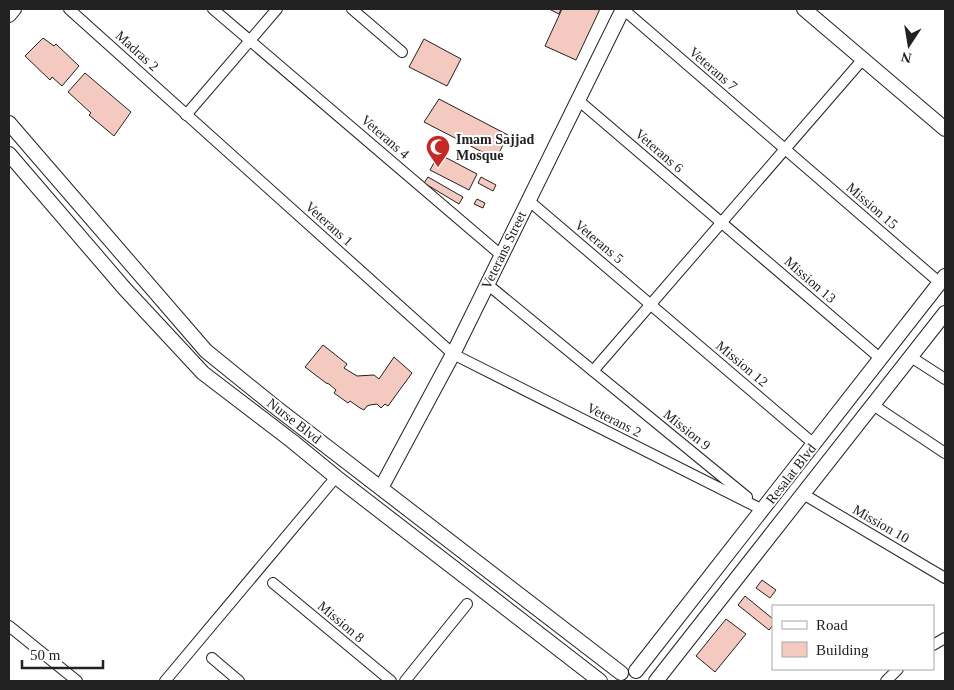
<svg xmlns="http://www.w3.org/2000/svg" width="954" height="690" viewBox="0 0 954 690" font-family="'Times New Roman',serif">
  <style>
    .building { fill: #f3c9c0; stroke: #222 }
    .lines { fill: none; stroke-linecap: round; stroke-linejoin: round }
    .street-casing { stroke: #222; stroke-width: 12 }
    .secondary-casing { stroke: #222; stroke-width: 16 }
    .street { stroke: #fff; stroke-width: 10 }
    .secondary { stroke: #fff; stroke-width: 14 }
    .labels { text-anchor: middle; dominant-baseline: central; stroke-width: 4; stroke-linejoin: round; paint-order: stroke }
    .street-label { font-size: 14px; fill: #222; stroke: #fff }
    .poi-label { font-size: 14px; font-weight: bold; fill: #222; stroke: #fff; text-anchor: start }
  </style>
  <rect width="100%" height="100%" fill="#fff"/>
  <g class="building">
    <path d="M549,9H561L559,14Z"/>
    <path d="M562,9H600L576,60L545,46Z"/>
    <path d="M43,38L54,46L56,44L79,66L62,86L52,77L50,80L25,56Z"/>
    <path d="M424,39L461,59L447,86L409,67Z"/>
    <path d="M85,73L131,112L114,136L89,115L91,113L68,92Z"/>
    <path d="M439,99L508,135L496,159L424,122Z"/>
    <path d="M439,154L477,174L469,190L430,170Z"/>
    <path d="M428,177L463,197L459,204L424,183Z"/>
    <path d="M481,177L496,185L493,191L478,183Z"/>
    <path d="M477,199L485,203L483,208L474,204Z"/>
    <path d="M323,345L347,364L344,368L357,376L374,375L379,379L394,357L412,373L388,406L385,404L381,408L377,404L370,405L367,406L364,410L360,408L350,401L348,403L334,393L336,390L329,384L326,383L305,367Z"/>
    <path d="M762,580L776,590L770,598L756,588Z"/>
    <path d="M745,596L773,619V625L769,630L738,605Z"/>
    <path d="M726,619L746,634L715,672L696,656Z"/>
  </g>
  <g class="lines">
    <defs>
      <g id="street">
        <path d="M69,9L453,354L763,510"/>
        <path d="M213,9L501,255"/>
        <path d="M352,9L402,52"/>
        <path d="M623,9L940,283"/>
        <path d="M578,100L881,359"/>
        <path d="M186,115L277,9"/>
        <path d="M528,200L814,444"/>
        <path d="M487,284L747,497"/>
        <path d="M911,357L945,379"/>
        <path d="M593,371L863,59"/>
        <path d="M873,405L945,453"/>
        <path d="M803,494L945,578"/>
        <path d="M273,583L391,681"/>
        <path d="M9,626L77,681"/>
        <path d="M933,645L945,638"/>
        <path d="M212,658L239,681"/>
        <path d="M165,681L336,477"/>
        <path d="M405,681L467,604"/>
        <path d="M886,681L898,669"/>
      </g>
      <g id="secondary">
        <path d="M804,9L945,129"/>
        <path d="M9,15L14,9"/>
        <path d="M9,123L206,351L274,406L621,673"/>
        <path d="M9,154L124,288L203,373L292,441L336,477L600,681"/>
        <path d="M381,488L453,354L623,9"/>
        <path d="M636,671L945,276"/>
        <path d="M656,681L945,313"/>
      </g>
    </defs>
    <use href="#street" class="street-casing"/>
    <use href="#secondary" class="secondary-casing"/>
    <use href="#street" class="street"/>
    <use href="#secondary" class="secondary"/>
  </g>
  <defs>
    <symbol id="mosque-pin" viewBox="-11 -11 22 30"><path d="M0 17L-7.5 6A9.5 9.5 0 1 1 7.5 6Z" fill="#c62828" stroke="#fff"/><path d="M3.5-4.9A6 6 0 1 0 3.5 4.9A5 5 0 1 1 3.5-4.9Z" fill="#fff"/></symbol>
  </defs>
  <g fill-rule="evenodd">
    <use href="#mosque-pin" x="424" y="133" width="28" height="38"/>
  </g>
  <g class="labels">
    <g class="street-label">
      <text transform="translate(137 51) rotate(42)">Madras 2</text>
      <text transform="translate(713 69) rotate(41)">Veterans 7</text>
      <text transform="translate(385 137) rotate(41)">Veterans 4</text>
      <text transform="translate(659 151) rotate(41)">Veterans 6</text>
      <text transform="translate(872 206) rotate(41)">Mission 15</text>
      <text transform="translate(329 224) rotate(42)">Veterans 1</text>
      <text transform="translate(599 242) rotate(40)">Veterans 5</text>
      <text transform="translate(504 250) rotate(-64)">Veterans Street</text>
      <text transform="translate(810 280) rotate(41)">Mission 13</text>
      <text transform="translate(742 364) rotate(40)">Mission 12</text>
      <text transform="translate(614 420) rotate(27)">Veterans 2</text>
      <text transform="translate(294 421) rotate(38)">Nurse Blvd</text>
      <text transform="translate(687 430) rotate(39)">Mission 9</text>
      <text transform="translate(791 474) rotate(-52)">Resalat Blvd</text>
      <text transform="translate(881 524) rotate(30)">Mission 10</text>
      <text transform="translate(341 622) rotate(40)">Mission 8</text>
    </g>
    <g class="poi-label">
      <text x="456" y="139">Imam Sajjad<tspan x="456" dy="16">Mosque</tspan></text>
    </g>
  </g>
  <rect width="954" height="690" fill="none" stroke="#222222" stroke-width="20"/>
  <rect x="772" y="605" width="162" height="65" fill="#ffffff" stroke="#a7a7a7"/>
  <rect x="782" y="621" width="25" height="8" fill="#ffffff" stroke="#a7a7a7"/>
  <text x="816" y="630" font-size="15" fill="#222222">Road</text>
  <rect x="782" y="642" width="25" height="15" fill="#f3c9c0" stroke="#a7a7a7"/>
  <text x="816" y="655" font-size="15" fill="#222222">Building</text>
  <g transform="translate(909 45) rotate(192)" stroke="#ffffff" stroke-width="4" paint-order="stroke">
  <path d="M0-4L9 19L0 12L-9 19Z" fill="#222222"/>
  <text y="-8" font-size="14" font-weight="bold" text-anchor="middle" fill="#222222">N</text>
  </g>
  <path d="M22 660v8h81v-8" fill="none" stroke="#222222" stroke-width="2.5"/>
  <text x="30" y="660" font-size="15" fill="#222222" stroke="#ffffff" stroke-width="4" paint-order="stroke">50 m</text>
</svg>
